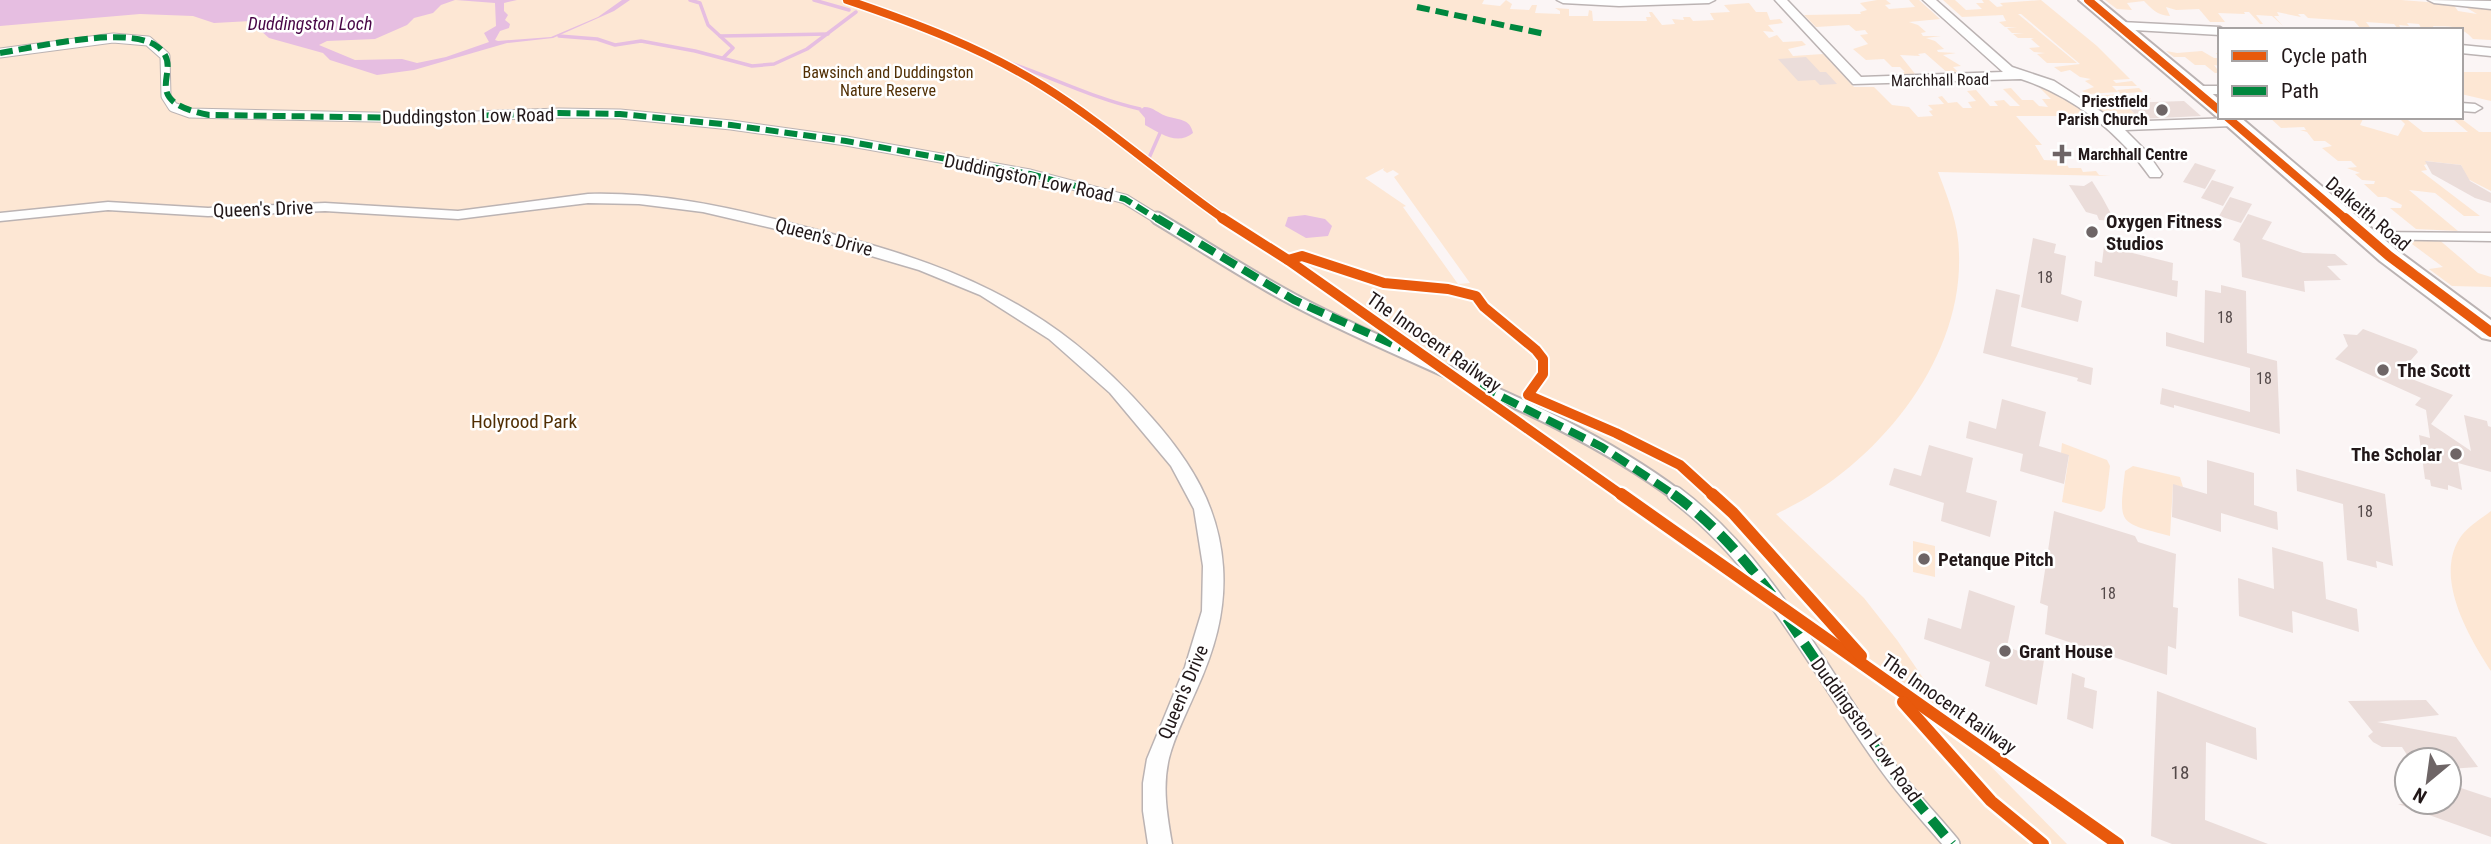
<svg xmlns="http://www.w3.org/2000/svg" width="2491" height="844" viewBox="0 0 2491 844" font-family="'Roboto Condensed',sans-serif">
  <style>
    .green { fill: #fde7d4; fill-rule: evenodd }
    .water { fill: #e6bee1 }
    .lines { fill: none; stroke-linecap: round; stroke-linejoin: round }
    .stream { stroke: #e6bee1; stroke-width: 3.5 }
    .building { fill: #ebddda }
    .pedestrian-far2-casing { stroke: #bbb3b3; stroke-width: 11 }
    .pedestrian-far1-casing { stroke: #bbb3b3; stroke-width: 15 }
    .pedestrian-casing { stroke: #bbb3b3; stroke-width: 18 }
    .minor-casing { stroke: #bbb3b3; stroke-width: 3 }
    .primary-casing { stroke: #bbb3b3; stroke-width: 4 }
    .pedestrian-far2 { stroke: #fefefe; stroke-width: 9 }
    .pedestrian-far1 { stroke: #fefefe; stroke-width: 11 }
    .pedestrian { stroke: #fefefe; stroke-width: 15 }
    .minor { fill: #fefefe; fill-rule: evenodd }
    .primary { fill: #fefefe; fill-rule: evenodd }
    .quiet-far2 { stroke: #00873e; stroke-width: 6; stroke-dasharray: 13 6; stroke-linecap: butt }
    .quiet-far1 { stroke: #00873e; stroke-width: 8; stroke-dasharray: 17 8; stroke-linecap: butt }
    .quiet { stroke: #00873e; stroke-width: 10; stroke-dasharray: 21 10; stroke-linecap: butt }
    .cycleway-far2-casing { stroke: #fff; stroke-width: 11 }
    .cycleway-far1-casing { stroke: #fff; stroke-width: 14 }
    .cycleway-casing { stroke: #fff; stroke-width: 17 }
    .cycleway-far2 { stroke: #e8590c; stroke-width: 8 }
    .cycleway-far1 { stroke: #e8590c; stroke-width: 10 }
    .cycleway { stroke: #e8590c; stroke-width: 12 }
    .poi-dot { fill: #6e6566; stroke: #fff; stroke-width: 2.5 }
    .labels { text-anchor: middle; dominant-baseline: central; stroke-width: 5; stroke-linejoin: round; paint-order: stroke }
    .far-park-label { font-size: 16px; fill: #512f04; stroke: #fff }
    .far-street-label { font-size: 16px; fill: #221819; stroke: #fff }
    .far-poi-label { font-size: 16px; font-weight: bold; fill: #221819; stroke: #fff; text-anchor: end }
    .number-label { font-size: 16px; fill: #544949 }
    .far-water-label { font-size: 18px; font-style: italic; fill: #480646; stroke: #fff }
    .street-label { font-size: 19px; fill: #221819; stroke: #fff }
    .poi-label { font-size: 19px; font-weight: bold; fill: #221819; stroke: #fff; text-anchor: start }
    .park-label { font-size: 19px; fill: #512f04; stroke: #fff }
    .near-number-label { font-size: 19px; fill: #544949 }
  </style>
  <rect width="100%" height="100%" fill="#fbf5f5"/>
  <g class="green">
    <path d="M0,0H1484L1482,4L1500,6L1506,0L1512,4L1510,9L1529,10L1532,5H1537L1535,13L1560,14V11L1555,8L1569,9V16H1588L1589,10L1592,11L1593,21H1647L1646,17H1651L1649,12H1652L1662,25L1675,24L1672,19L1684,20L1683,17H1690L1693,21L1714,20L1710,13L1730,12L1724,5L1749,3L1756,12H1767L1770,20L1780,19L1783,23L1768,25L1774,32L1763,31L1769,38L1777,35L1783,42L1802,41L1806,45L1788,49L1793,56L1823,54L1854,87H1874L1892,105L1909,107L1918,117L1933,116L1929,111L1933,110L1928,105L1944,104L1938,97L1942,96L1948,103L1957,102L1963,108H1972L1968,102L1976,101L1967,91L1976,90L1990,106H1998L1994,101L2004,100L2010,106H2020L2003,89L2011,88L2022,100H2033L2039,106L2048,107L2042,99H2051L2040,88L2045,87L2086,112H2079L2082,116H2016L2042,145H2035L2044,160L2064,161L2069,168H2081L2083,172L2096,171L2099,175L2111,176L1938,172C1948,198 1959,225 1959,254C1963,364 1872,470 1776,514L1864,598L1897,640L1967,742L2067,844H0ZM1384,168L1383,170L1387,173L1393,170L1399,174L1394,177L1470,283L1458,284L1403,207L1406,206L1365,178Z"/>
    <path d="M1877,0H1886L1891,4L1885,5L1889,9L1915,7L1909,0H1919L1940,19L1909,22L1918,25L1926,32L1921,33L1923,36H1941L1926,38L1935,41L1944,49L1937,50L1938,52L1956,53L1943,55L1961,66L1953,67L1958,72L1975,73L1949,74L1925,53L1918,54L1920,56L1900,55L1916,75H1901L1899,73L1905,72L1900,67H1892L1884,59L1866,60L1853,49L1868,44L1860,35L1868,34L1865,30L1856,31L1849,25L1816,27L1804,15L1861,14L1860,12L1867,10L1860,3Z"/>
    <path d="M1943,0H1955L1966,10L1982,9L1976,3H1984L1982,0H1989L1997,7L2003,6L2000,3L2041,0L2097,46L2130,79L2113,80L2116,83L2132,81L2137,86H2112L2118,92L2088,94L2082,91L2094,87L2085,81L2091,79L2080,77L2070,70L2061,72L2054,67L2080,64L2021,14H2018L2077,63H2047L2037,54L2045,53L2034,52L2029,48L2040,47L2031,39L2034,38H2018L2013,34L2024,33H2012L2007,28L2017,27H2005L1999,22L2006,21L2003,15L1962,17Z"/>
    <path d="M2105,0H2401L2453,4L2458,11L2477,14L2462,5L2491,7V40L2473,39C2459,23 2446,27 2433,26L2435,30H2422L2419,24L2407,23L2409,26L2399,25L2402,30H2399L2394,24L2366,22L2372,30H2362L2354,21L2308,18L2304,14H2298L2301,17L2277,12L2279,16H2274L2283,26L2272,16L2256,15L2263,24H2260L2249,12H2244L2245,14L2218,13L2225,22H2210L2199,9L2176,10L2166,7L2170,16C2157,15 2153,10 2144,1L2127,3L2132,10L2117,9Z"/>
    <path d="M2166,51L2177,53L2202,51L2214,58H2219L2216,53H2220V66L2214,65L2220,73H2215L2205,65H2195L2185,57H2174Z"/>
    <path d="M2461,72H2491V101L2461,94Z"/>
    <path d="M2139,88L2143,92L2126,93L2129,96L2146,95L2151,99L2123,102L2140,119H2112L2081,97L2121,94L2117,90Z"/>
    <path d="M2269,117H2364L2360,125L2398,136L2405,124L2401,120H2408L2423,132H2468L2454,120H2463L2479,132H2491V191L2458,174L2464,171L2461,165L2426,161L2427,164L2424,165L2427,170L2421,171L2480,216H2464L2435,193L2409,190L2458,231L2416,229L2390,208H2401L2402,205L2386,197H2378L2364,184H2374L2375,181L2362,180L2355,174L2360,173L2347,168L2357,167L2351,161H2338L2322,148L2332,146L2325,141H2314L2307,132L2300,130H2306L2304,127L2281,128Z"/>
    <path d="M2393,238H2437L2478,273L2491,277V287L2452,286L2429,269L2443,267L2408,241L2397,242Z"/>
    <path d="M2062,443L2107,460L2110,466L2105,508L2101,512L2062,502L2069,456L2061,453Z"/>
    <path d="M2133,466L2180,477L2183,487L2173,485L2170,536C2117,522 2119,525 2125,471Z"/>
    <path d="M2491,511V671C2469,637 2432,575 2462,535C2469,526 2482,518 2491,511Z"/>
    <path d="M1913,541L1935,546V577L1913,572Z"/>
  </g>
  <g class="water">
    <path d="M0,0H455L441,5L433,13L414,18L407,25L375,39L327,41L319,45L355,60L402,59L417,63L446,57L489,42L484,33L496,26L495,3L456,0H517L504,3V11L508,15L505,20L510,24L509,28L500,31L495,40L498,41L551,37L598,17L622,0H630L614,11L553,38L507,43L414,70L377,75L330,60L323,53L269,38L260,30L262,24L251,21L214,23L193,16L140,14L0,26Z"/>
    <path d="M1144,107C1154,107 1157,113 1166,116C1178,120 1190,118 1193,133C1177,146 1160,133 1145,125V118L1139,111Z"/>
    <path d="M1305,215L1325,219L1332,226L1328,236L1306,238L1285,226L1288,217Z"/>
  </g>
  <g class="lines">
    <g class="stream">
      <path d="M690,0L700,3L708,25L733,48L723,58"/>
      <path d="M814,0L849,10"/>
      <path d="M559,36L597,39L615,45L641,41L695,51L752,66L774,64L807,49L856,12"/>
      <path d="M720,36L828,34"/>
      <path d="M1001,60C1048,75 1091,98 1140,109"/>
      <path d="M1149,158L1160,133"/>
    </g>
  </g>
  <g class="building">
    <path d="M1806,57L1820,72H1826L1837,84L1820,85L1815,80L1798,81L1778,59Z"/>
    <path d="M2184,101L2201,116L2140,119L2124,103Z"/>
    <path d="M2425,161L2461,165L2470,181L2491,193V203L2475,198L2432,174Z"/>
    <path d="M2195,163L2216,170L2205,189L2183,182Z"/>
    <path d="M2212,180L2234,187L2223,206L2201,198Z"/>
    <path d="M2092,181L2102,197L2115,221L2099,220L2097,215L2086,212L2069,185L2084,186Z"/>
    <path d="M2230,197L2252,204L2241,223L2219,216Z"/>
    <path d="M2248,214L2272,222L2262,239L2303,253L2335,254L2348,265L2327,266L2341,280L2304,281L2305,292L2242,277L2240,243L2233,240Z"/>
    <path d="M2033,238L2056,244L2054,253L2066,256L2061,294L2082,301L2078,322L2021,307Z"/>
    <path d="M2104,246L2173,263L2172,280L2178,281L2177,297L2094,276L2095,261L2102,263Z"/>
    <path d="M2221,285L2246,291L2247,353L2277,361L2280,434L2174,405V408L2160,404L2162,388L2250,412V368L2166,346V332L2204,343L2205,290L2221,293Z"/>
    <path d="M1996,289L2020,295L2011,346L2093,368L2091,385L2077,381L2078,378L1983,353Z"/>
    <path d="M2363,329L2416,349L2418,352L2403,369L2407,371L2404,376L2453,395L2431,424L2471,451L2464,415L2487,421L2488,426L2491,427V472L2458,463L2462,490L2448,485V490L2431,486L2430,480L2425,479L2419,435L2430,438L2426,410L2415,405L2421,398L2335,359L2348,346L2343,334L2357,335Z"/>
    <path d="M2002,399L2046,412L2039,446L2069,455L2064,484L2020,471L2023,454L1966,438L1969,421L1996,429Z"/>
    <path d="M1929,445L1973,458L1966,492L1997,501L1990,537L1941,521L1944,503L1889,485L1894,468L1921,476Z"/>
    <path d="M2207,460L2254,473V505L2277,512L2278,530L2221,513V532L2172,517L2173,484L2207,494Z"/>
    <path d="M2296,469L2385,494L2393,566L2376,561L2377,568L2347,560L2343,504L2297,491Z"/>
    <path d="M2054,511L2135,536L2138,542L2176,554L2173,607L2178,608L2176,649L2168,646L2167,675L2045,634L2048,606L2040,603Z"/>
    <path d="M2272,547L2323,562L2326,599L2357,609L2359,632L2292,611L2293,633L2239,616L2238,578L2274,589Z"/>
    <path d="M1969,590L2015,606L2007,647L2044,660L2037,705L1985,686L1990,662L1924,639L1928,618L1961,629Z"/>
    <path d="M2072,673L2085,678L2084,687L2097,691L2093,729L2067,719Z"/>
    <path d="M2157,691L2256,728L2257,760L2206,742L2205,820L2268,844H2172L2151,836Z"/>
    <path d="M2426,700L2439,715L2377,722L2456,737L2478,767L2449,769V757L2409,758L2402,747H2382L2373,742L2368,736L2373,732L2348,701Z"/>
    <path d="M2449,784L2491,798V837L2398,804L2449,802Z"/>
  </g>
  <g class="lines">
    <defs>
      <path id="pedestrian-far2" d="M0,53L113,38L148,41L165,56L166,96L173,107L190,113L419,118L559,113L620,114L731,125L846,141L1030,174L1125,199L1159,220"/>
      <path id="pedestrian-far1" d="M1157,218C1202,245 1247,275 1294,300C1420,367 1562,409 1678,496"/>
      <path id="pedestrian" d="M1675,494C1770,565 1821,677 1890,770C1909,796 1932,820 1952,844"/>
      <g id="minor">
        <path d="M1557,0H1715L1709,3L1619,6L1563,3Z"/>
        <path d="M1775,0H1787L1861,77L2003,72L1923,0H1936L2012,67L2054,81L2117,122L2233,118L2240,122L2233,126L2125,130L2146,151L2162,174L2160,177H2150C2119,132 2073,96 2021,79L1853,84Z"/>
        <path d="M2428,0L2491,1V9L2434,3Z"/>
        <path d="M2121,22L2220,27L2225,30H2220V35L2117,29L2115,26Z"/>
        <path d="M2461,45L2491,48V56L2461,53Z"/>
        <path d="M2220,86V94H2195L2189,90L2195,86Z"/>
        <path d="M2461,103L2475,104L2482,108L2475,112L2461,111Z"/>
        <path d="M588,194C659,192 729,207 797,225C946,262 1049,299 1152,418C1191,462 1219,507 1223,567C1226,612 1214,652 1195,693C1186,714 1175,735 1169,758C1162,787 1167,815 1172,844H1148L1143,811V783L1147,759L1185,667L1202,611L1203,566L1194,509L1171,466L1110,393L1049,339L980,295L919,270L793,233L703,212L639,204L588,203L458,219L325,211L208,216L108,210L0,221V213L108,202L208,208L325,203L458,211Z"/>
        <path d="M2367,232L2491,233V241L2362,239L2360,236Z"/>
      </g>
      <path id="primary" d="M2079,0H2099L2220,100V117H2240L2398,251L2491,320V340L2482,338L2380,261L2217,117Z"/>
    </defs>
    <use href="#pedestrian-far2" class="pedestrian-far2-casing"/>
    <use href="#pedestrian-far1" class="pedestrian-far1-casing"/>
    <use href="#pedestrian" class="pedestrian-casing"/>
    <use href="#minor" class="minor-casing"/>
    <use href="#primary" class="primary-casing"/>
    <use href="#pedestrian-far2" class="pedestrian-far2"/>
    <use href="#pedestrian-far1" class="pedestrian-far1"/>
    <use href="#pedestrian" class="pedestrian"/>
    <use href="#minor" class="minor"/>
    <use href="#primary" class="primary"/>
    <g class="quiet-far2">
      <path d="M1417,7L1545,34"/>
      <path d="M0,53C36,47 124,26 155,45C191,68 130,99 209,115L419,118L559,113L620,114L731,125L846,141L1030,174L1125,199L1159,220"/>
    </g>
    <g class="quiet-far1">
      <path d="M1157,218L1294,300L1401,348"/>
      <path d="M1480,386L1602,447L1676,496"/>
    </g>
    <g class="quiet">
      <path d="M1673,494C1712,522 1743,557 1772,595"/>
      <path d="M1787,618L1891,771L1952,844"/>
    </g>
    <defs>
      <g id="cycleway-far2">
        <path d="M847,0C915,23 982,48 1043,86C1107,126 1163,177 1225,220"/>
        <path d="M2088,0L2220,111"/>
        <path d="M2227,117L2347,220"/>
      </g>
      <g id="cycleway-far1">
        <path d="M1222,218L1288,260L1623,496"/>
        <path d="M2345,218L2389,256L2491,332"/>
        <path d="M1288,260L1302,256L1384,283L1448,289L1476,296L1484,307L1536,350L1543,359V374L1528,395L1616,433L1680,465L1714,496"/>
      </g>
      <g id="cycleway">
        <path d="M1621,494L2118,844"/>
        <path d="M1712,494L1733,513L1861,656"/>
        <path d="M1903,702L1991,801L2043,844"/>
      </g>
    </defs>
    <use href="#cycleway-far2" class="cycleway-far2-casing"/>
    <use href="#cycleway-far1" class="cycleway-far1-casing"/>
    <use href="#cycleway" class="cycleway-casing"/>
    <use href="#cycleway-far2" class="cycleway-far2"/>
    <use href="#cycleway-far1" class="cycleway-far1"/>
    <use href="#cycleway" class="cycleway"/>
  </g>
  <g class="poi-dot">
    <circle cx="2162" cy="110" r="7"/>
    <path d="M2058.5 143.5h7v7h7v7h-7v7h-7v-7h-7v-7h7z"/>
    <circle cx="2092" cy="232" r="7"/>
    <circle cx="2383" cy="370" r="7"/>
    <circle cx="2456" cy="454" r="7"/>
    <circle cx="1924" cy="559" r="7"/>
    <circle cx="2005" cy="651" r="7"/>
  </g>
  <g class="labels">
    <g class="far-park-label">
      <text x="888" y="72">Bawsinch and Duddingston<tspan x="888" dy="18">Nature Reserve</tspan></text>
    </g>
    <g class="far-street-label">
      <text transform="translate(1940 80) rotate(-1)">Marchhall Road</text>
    </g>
    <g class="far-poi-label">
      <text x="2148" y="101">Priestfield<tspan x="2148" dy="18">Parish Church</tspan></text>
      <text x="2078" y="154" text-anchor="start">Marchhall Centre</text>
    </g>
    <g class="number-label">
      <text x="2045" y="277">18</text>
      <text x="2225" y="317">18</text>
      <text x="2264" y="378">18</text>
      <text x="2365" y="511">18</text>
      <text x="2108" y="593">18</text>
    </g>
    <g class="far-water-label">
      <text x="310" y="23">Duddingston Loch</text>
    </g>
    <g class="street-label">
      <text transform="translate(468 116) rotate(-1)">Duddingston Low Road</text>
      <text transform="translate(1029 178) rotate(12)">Duddingston Low Road</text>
      <text transform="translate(263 209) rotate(-2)">Queen's Drive</text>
      <text transform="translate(2368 214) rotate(40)">Dalkeith Road</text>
      <text transform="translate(824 237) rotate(15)">Queen's Drive</text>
      <text transform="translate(1434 342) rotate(35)">The Innocent Railway</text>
      <text transform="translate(1183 692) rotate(-67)">Queen's Drive</text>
      <text transform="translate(1949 704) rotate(35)">The Innocent Railway</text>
      <text transform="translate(1866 730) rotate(54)">Duddingston Low Road</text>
    </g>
    <g class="poi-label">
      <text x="2106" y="221">Oxygen Fitness<tspan x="2106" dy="22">Studios</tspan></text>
      <text x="2397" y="370">The Scott</text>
      <text x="2442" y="454" text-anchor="end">The Scholar</text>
      <text x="1938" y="559">Petanque Pitch</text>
      <text x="2019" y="651">Grant House</text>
    </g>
    <g class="park-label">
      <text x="524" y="421">Holyrood Park</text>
    </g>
    <g class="near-number-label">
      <text x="2180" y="772">18</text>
    </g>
  </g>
  <rect x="2218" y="28" width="245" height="91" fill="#ffffff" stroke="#a7a3a3" stroke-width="2"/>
  <rect x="2232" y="51" width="35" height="10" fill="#e8590c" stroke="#a7a3a3" stroke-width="2"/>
  <text x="2281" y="63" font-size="21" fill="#221819">Cycle path</text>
  <rect x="2232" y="86" width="35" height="10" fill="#00873e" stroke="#a7a3a3" stroke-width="2"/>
  <text x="2281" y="98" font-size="21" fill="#221819">Path</text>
  <g transform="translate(2428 781) rotate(209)"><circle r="33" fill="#ffffff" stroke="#a7a3a3" stroke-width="2"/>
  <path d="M0-5L12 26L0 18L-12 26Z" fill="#6e6566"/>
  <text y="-10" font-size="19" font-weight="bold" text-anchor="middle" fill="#221819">N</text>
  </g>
</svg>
